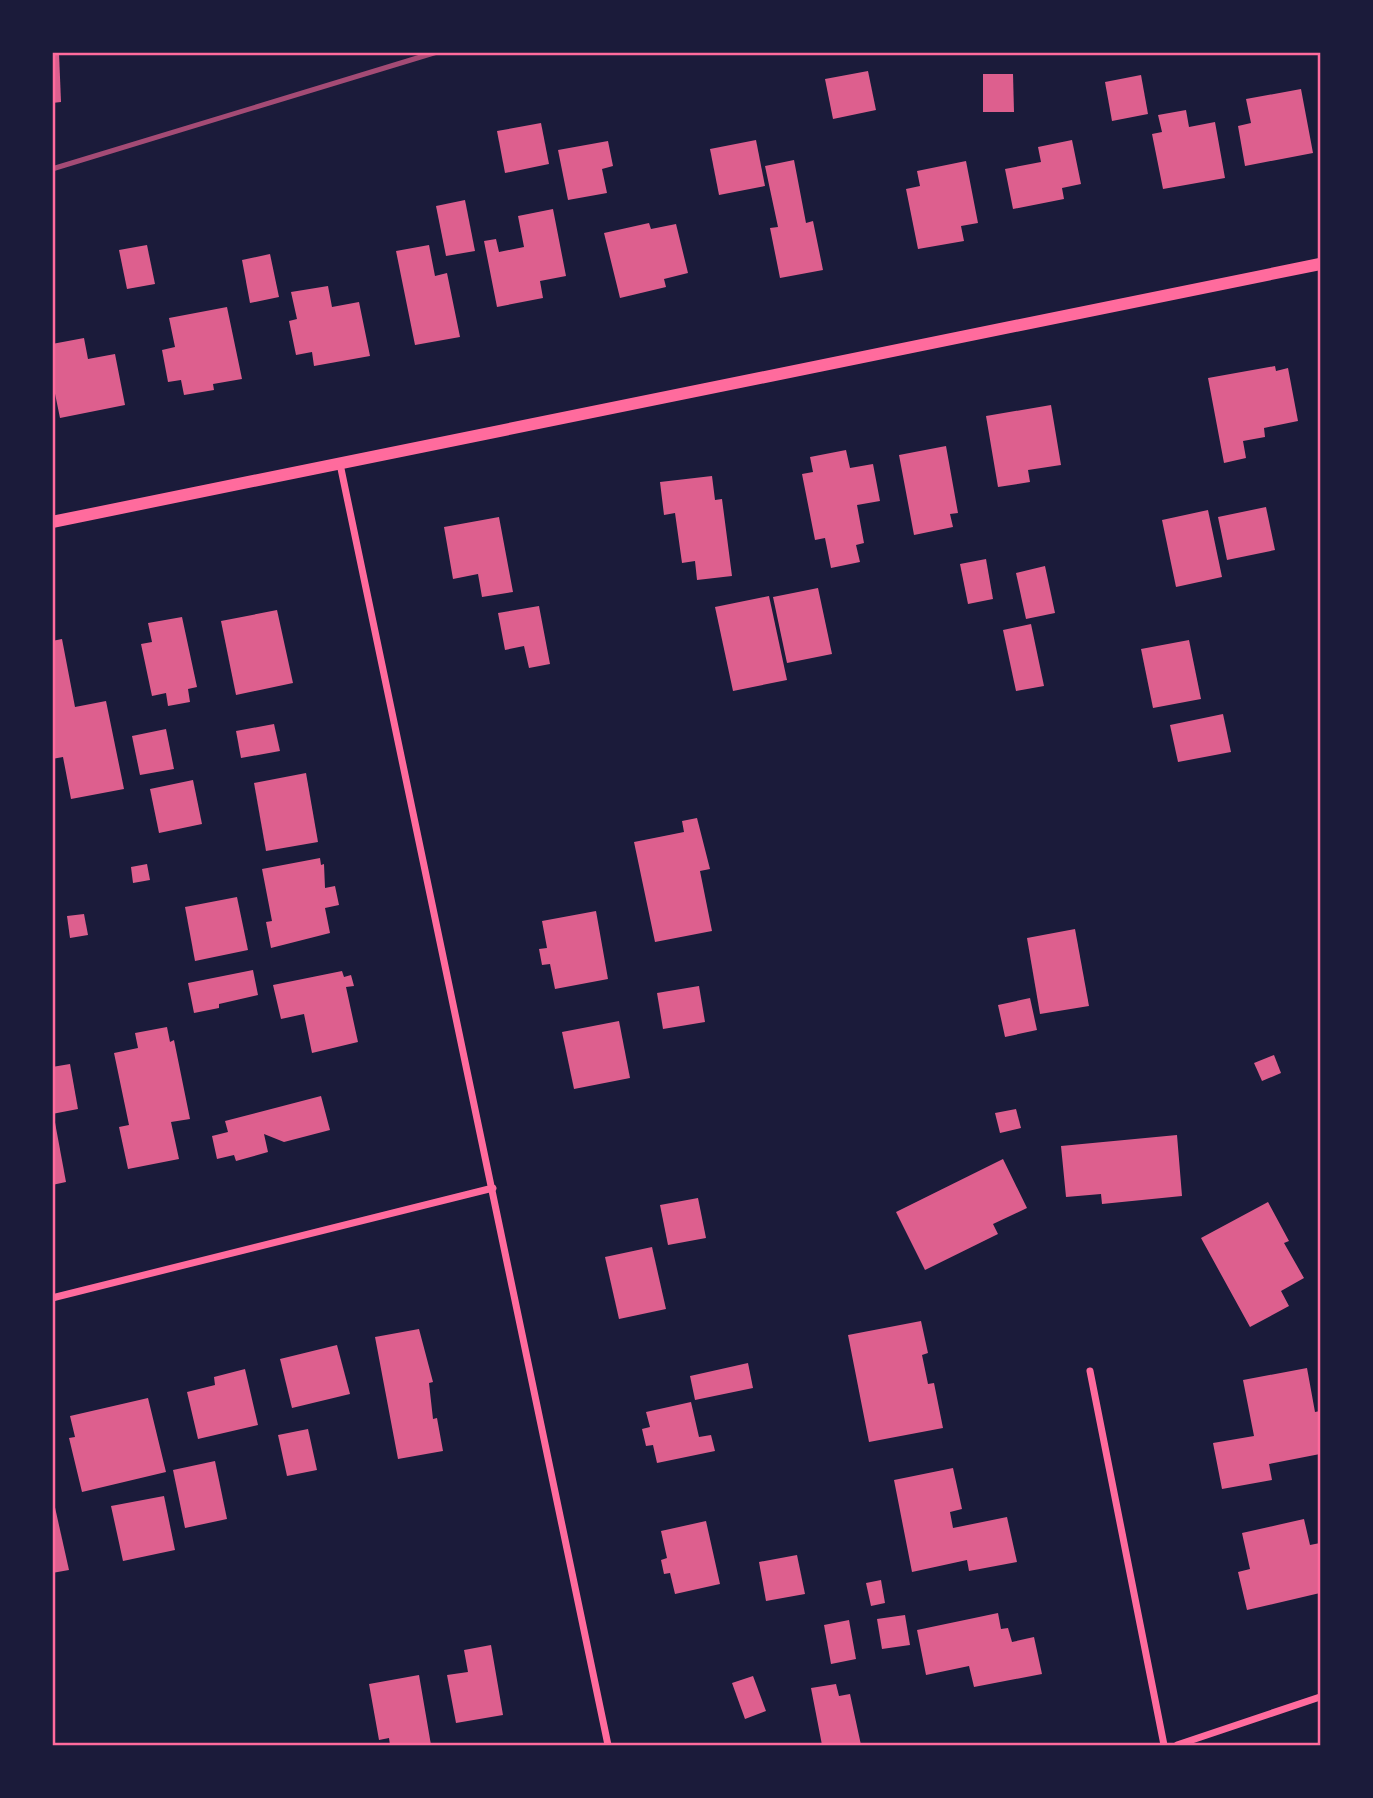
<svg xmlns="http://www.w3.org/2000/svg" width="1373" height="1798" viewBox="0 0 1373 1798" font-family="'Work Sans',sans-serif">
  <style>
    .building { fill: #dd5f8e }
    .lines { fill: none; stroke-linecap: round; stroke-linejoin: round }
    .minor { stroke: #ff6b9d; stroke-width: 7 }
    .tertiary { stroke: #ff6b9d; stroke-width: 12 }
    .rail { stroke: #a44b75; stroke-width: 5 }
    .neatline { fill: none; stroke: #ff6b9d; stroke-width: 2.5 }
  </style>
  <rect width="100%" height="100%" fill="#1b1b3a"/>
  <g class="building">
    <path d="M52,53H59L61,102L52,103Z"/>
    <path d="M868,71L876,110L833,119L825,79Z"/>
    <path d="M983,74H1013L1014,112H983Z"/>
    <path d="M1141,75L1148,114L1112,121L1105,82Z"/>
    <path d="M1301,89L1313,153L1245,166L1238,126L1251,123L1246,99Z"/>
    <path d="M1186,110L1189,127L1215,122L1225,178L1163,189L1152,134L1162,132L1158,115Z"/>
    <path d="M541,123L549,164L505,173L497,131Z"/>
    <path d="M756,140L765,186L719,195L710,149Z"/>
    <path d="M1072,140L1081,184L1062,188L1064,199L1013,209L1005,169L1041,162L1038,147Z"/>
    <path d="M608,141L613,166L602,169L607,193L568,200L558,150Z"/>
    <path d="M794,160L806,223L813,221L823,270L780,278L770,228L778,227L765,166Z"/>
    <path d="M966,161L978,223L961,226L964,241L918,249L906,189L920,186L917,171Z"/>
    <path d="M465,200L475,251L446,256L436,206Z"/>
    <path d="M553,209L566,276L540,281L543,298L497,307L484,241L496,239L499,252L524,247L518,216Z"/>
    <path d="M649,223L651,229L676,224L688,273L664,279L666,287L620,298L604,233Z"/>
    <path d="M147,245L155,284L127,289L119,250Z"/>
    <path d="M429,245L435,276L447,273L460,337L415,345L396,251Z"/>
    <path d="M270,254L279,297L250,303L242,260Z"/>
    <path d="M328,286L332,307L359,302L370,356L314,366L312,352L296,355L289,321L297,319L291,292Z"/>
    <path d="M227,307L242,379L213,384L214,390L184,395L181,380L168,382L162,350L175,347L169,318Z"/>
    <path d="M84,338L88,359L115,354L125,405L60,418L52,379V344Z"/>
    <path d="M1275,366L1276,371L1288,368L1298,421L1264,428L1265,437L1243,441L1246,458L1224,463L1208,378Z"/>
    <path d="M1051,405L1061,465L1028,470L1030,482L998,487L986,416Z"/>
    <path d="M946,446L958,513L950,514L953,527L914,535L899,455Z"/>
    <path d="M846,450L850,468L873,464L880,501L857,505L864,543L856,545L860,562L831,568L825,538L815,540L802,474L813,472L810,457Z"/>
    <path d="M712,476L715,500L722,499L732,576L697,580L695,561L682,563L675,513L664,515L660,482Z"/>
    <path d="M1266,507L1275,550L1227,560L1218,517Z"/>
    <path d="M1208,510L1222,577L1176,587L1162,520Z"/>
    <path d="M499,517L513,592L482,597L478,574L453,579L444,527Z"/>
    <path d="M986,559L993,599L968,604L960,564Z"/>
    <path d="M1045,566L1055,613L1026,619L1016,573Z"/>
    <path d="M818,588L832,654L787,663L773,597Z"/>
    <path d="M769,596L787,680L733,691L715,607Z"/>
    <path d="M539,606L550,664L529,668L524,646L505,650L498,613Z"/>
    <path d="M277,610L293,683L236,695L221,621Z"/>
    <path d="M182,617L197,687L188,689L190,702L168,706L166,693L152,696L141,644L152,642L148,623Z"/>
    <path d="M1031,624L1044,686L1016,691L1003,630Z"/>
    <path d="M62,639L75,707L106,701L124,789L71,799L63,757L52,759V641Z"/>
    <path d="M1189,640L1201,699L1153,708L1141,649Z"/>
    <path d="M1223,714L1231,752L1178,762L1170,725Z"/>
    <path d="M274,724L280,751L241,758L236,731Z"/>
    <path d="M166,729L174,769L140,775L132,736Z"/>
    <path d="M306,773L318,842L266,851L254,783Z"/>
    <path d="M193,780L202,824L159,833L150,789Z"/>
    <path d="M697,818L710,869L700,871L712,931L655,942L634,842L684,832L682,821Z"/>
    <path d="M320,858L321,865L324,864L325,888L335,886L339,905L325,908L330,933L271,948L266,922L272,921L262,869Z"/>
    <path d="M147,864L150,880L133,883L131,867Z"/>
    <path d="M237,897L248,950L195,961L185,907Z"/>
    <path d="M596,911L608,979L555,989L550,964L542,965L539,949L547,948L542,921Z"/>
    <path d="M84,914L88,935L70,938L67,916Z"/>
    <path d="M1075,929L1089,1006L1040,1014L1027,938Z"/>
    <path d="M253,970L258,995L219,1004V1008L194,1013L188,983Z"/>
    <path d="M342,971L344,977L351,975L354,986L346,987L358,1042L312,1053L304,1014L281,1019L273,985Z"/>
    <path d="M699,986L705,1022L663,1029L657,993Z"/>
    <path d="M1030,998L1037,1030L1005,1037L998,1005Z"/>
    <path d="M619,1021L630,1078L574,1089L562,1032Z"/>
    <path d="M167,1027L170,1042L174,1040L190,1119L171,1122L179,1159L128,1169L119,1127L129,1125L114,1053L138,1048L135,1033Z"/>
    <path d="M1274,1055L1281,1073L1262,1081L1254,1063Z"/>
    <path d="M70,1064L78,1109L52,1114V1067Z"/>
    <path d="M321,1096L330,1130L284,1142L264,1134L268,1152L236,1161L234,1155L217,1159L212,1136L228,1132L225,1121Z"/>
    <path d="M1016,1109L1021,1128L1000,1133L995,1113Z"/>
    <path d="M54,1117L66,1182L52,1185V1118Z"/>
    <path d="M1177,1135L1182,1196L1102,1204L1101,1194L1066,1197L1061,1146Z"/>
    <path d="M1003,1159L1027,1208L993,1224L998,1234L925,1270L896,1212Z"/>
    <path d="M698,1198L706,1238L668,1245L660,1205Z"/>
    <path d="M1268,1202L1289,1241L1284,1243L1304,1278L1281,1291L1289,1306L1250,1327L1201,1238Z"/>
    <path d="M652,1247L666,1309L619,1319L605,1257Z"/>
    <path d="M921,1321L928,1353L922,1355L928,1384L934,1383L943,1428L869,1442L848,1335Z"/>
    <path d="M419,1329L433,1382L429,1383L433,1419L437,1418L443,1451L398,1459L375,1337Z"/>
    <path d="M337,1345L350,1394L292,1408L280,1359Z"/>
    <path d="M748,1363L753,1388L695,1400L690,1376Z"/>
    <path d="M1307,1368L1315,1412L1320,1411V1454L1269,1464L1272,1480L1222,1489L1213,1443L1254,1436L1243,1380Z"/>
    <path d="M245,1369L258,1425L198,1439L187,1392L215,1385L214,1377Z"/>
    <path d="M148,1398L166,1472L82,1492L69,1438L75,1437L70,1416Z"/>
    <path d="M691,1402L699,1437L711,1435L715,1451L657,1463L653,1445L646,1446L642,1429L650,1427L646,1412Z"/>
    <path d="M308,1429L317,1470L287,1476L278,1435Z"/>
    <path d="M215,1461L227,1519L185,1528L173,1470Z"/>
    <path d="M953,1468L962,1509L950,1512L953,1528L1007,1517L1017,1562L969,1571L967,1560L912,1572L894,1480Z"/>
    <path d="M52,1494L69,1570L52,1573Z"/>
    <path d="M164,1496L175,1550L123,1561L111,1506Z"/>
    <path d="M1304,1519L1310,1545L1320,1543V1593L1247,1610L1238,1572L1250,1569L1242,1533Z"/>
    <path d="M706,1521L720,1584L675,1594L670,1573L664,1574L661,1560L667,1558L661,1531Z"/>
    <path d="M797,1555L805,1594L766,1601L759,1562Z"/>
    <path d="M881,1580L885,1603L871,1606L866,1583Z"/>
    <path d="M998,1613L1001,1629L1008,1628L1012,1642L1034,1637L1042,1674L974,1687L969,1666L926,1675L917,1630Z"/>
    <path d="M905,1615L910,1645L882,1649L877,1619Z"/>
    <path d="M849,1620L856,1659L831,1664L824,1625Z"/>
    <path d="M491,1645L503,1715L456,1723L447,1675L468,1672L464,1650Z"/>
    <path d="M419,1675L431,1745H390L389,1738L379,1740L369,1684Z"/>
    <path d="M753,1676L766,1711L745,1719L732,1683Z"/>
    <path d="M836,1684L839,1696L850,1694L861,1745H822L811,1688Z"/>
  </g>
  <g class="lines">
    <g class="minor">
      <path d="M340,464L608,1745"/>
      <path d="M52,1298L493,1188"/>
      <path d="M1090,1371L1164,1745"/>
      <path d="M1177,1745L1320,1697"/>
    </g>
    <path class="tertiary" d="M52,522L1320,264"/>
    <path class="rail" d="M52,169L437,52"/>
  </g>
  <rect width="1373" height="1798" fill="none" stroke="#1b1b3a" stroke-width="108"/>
  <rect x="54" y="54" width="1265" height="1690" class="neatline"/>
</svg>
